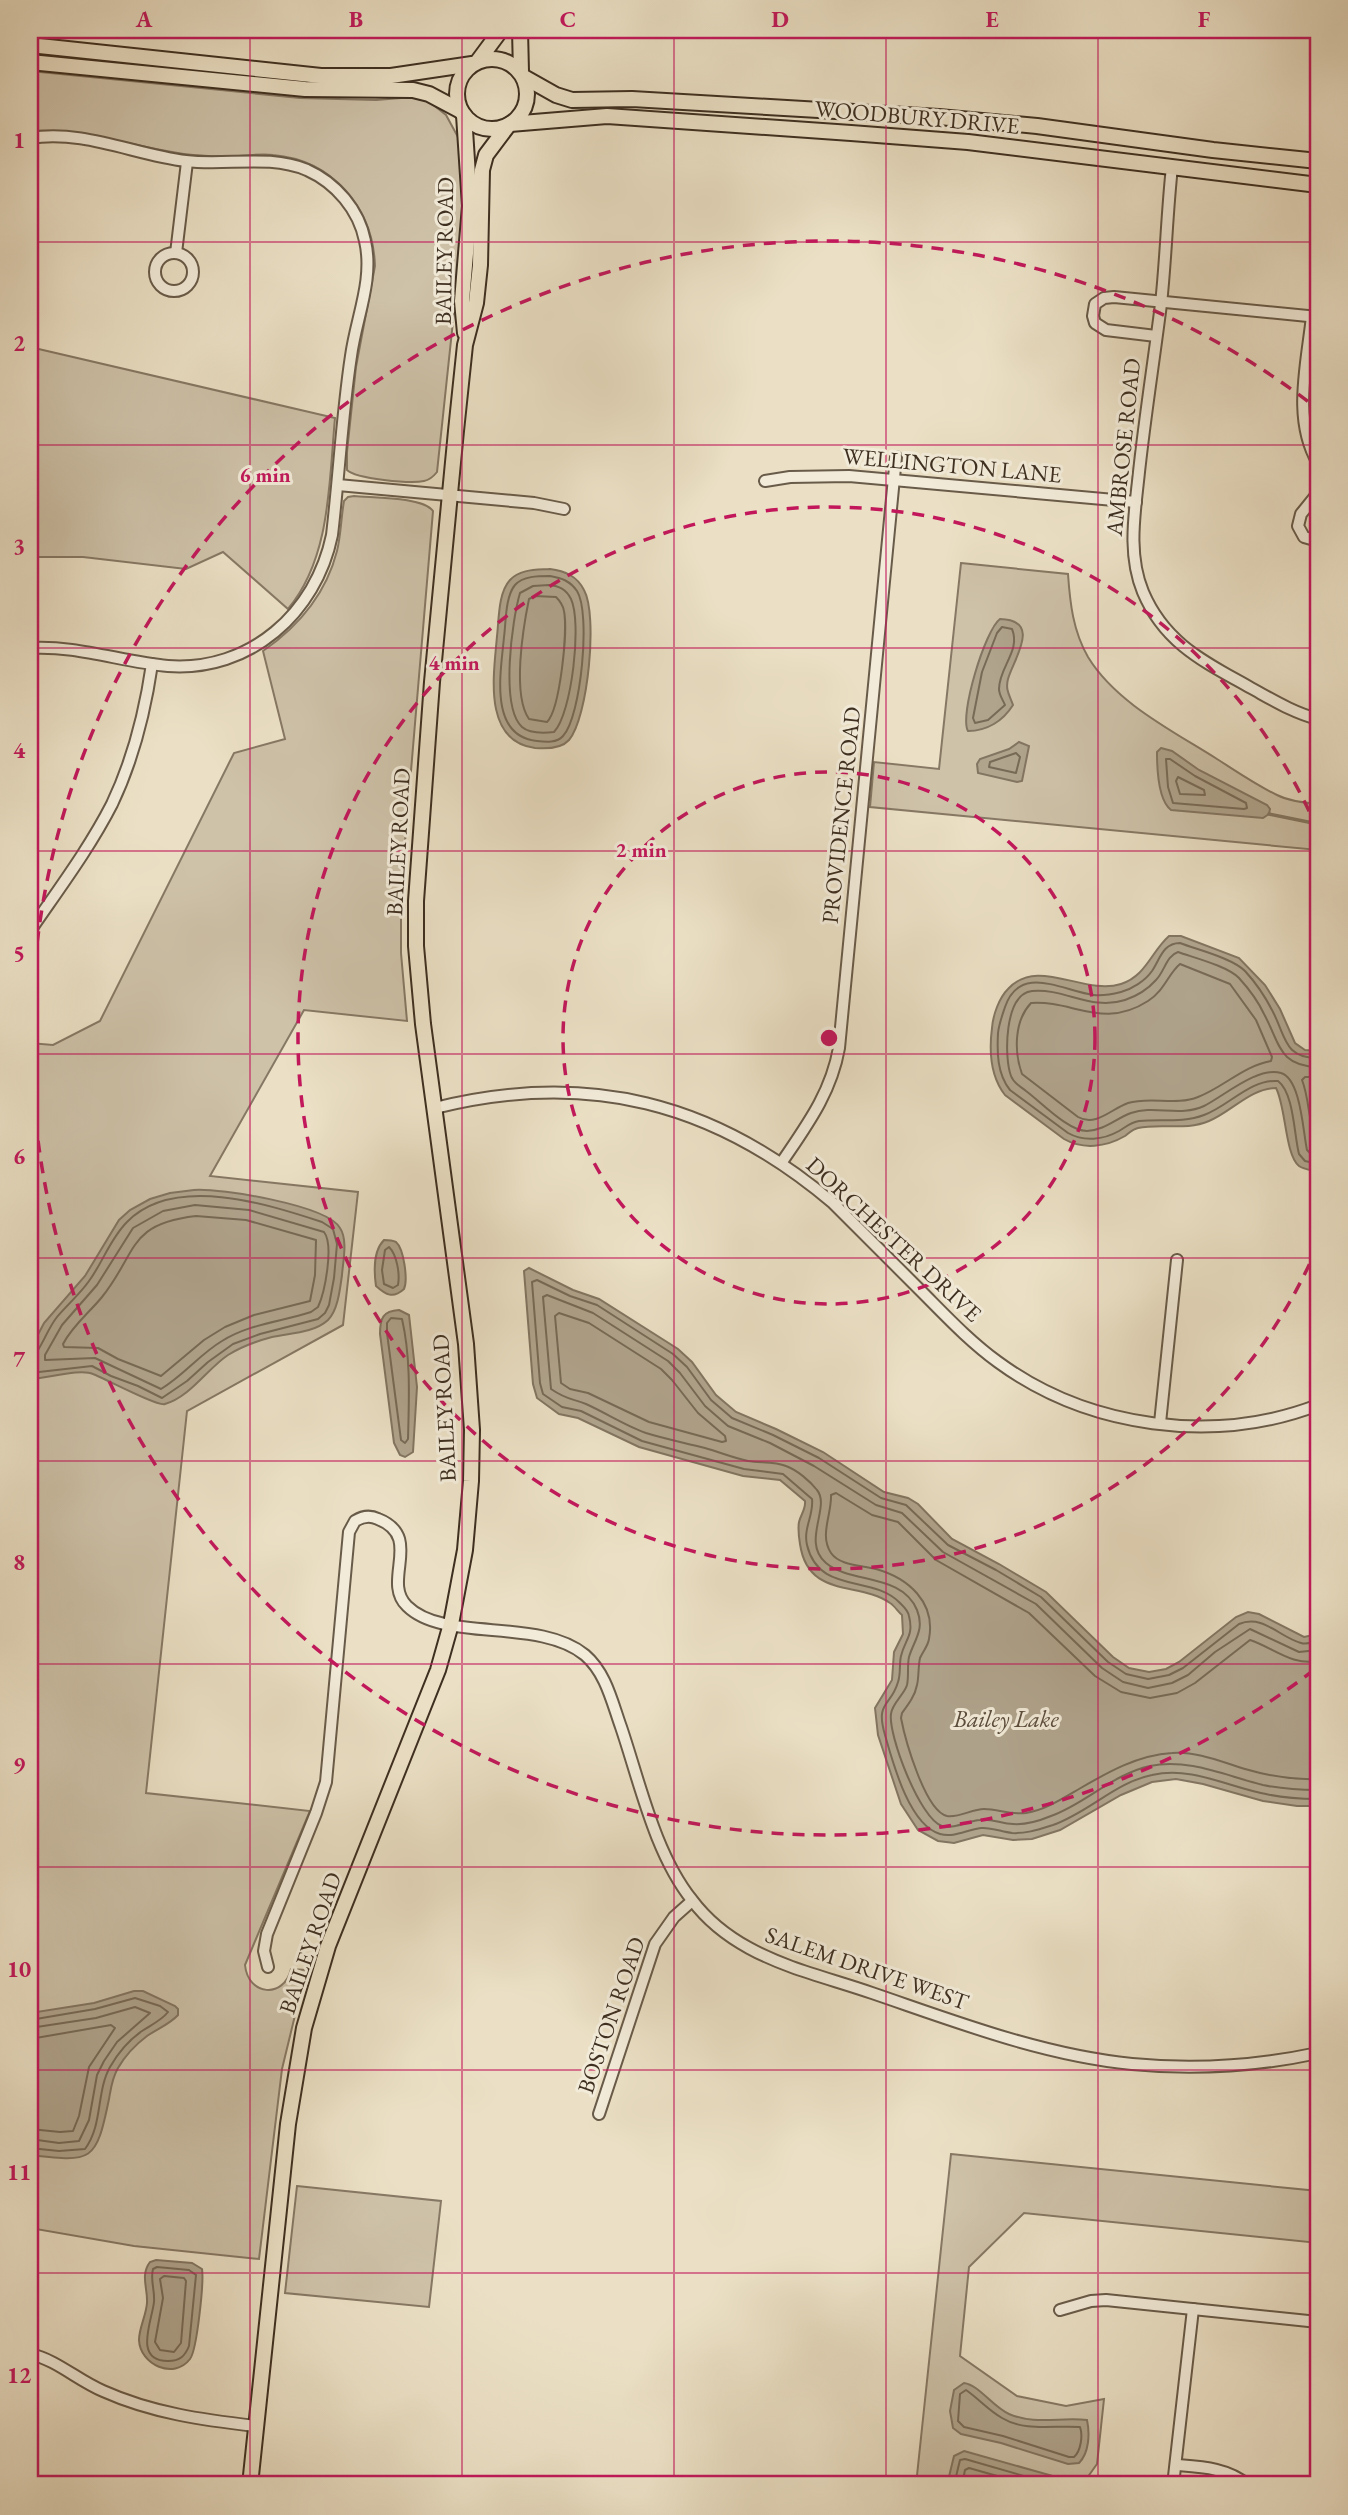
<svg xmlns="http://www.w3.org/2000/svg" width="1348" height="2515" viewBox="0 0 1348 2515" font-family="'EB Garamond',serif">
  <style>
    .green { fill: #cec2a9; stroke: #867864; stroke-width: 2 }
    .water { fill: #b0a48d; stroke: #827561; stroke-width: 2 }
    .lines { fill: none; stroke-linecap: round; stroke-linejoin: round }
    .shore { stroke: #776a56; stroke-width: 2 }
    .stream { stroke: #827561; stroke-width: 3.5 }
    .minor-casing { stroke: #695b49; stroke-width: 14 }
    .major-casing { stroke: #3e2f20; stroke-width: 18 }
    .minor { stroke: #f2ebd9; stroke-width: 10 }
    .major { stroke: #ebe0c5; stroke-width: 14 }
    .grid { fill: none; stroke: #c2185b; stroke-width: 2; stroke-opacity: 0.55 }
    .ring { fill: none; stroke: #c2185b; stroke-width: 3.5; stroke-dasharray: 12 9 }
    .labels { text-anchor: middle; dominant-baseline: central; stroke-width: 6; stroke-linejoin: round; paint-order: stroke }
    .street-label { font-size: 23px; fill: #3e2f20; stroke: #f2ebd9 }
    .water-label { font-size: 24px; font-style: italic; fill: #5a4c3b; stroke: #f2ebd9 }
    .centre { fill: #c2185b; stroke: #f2ebd9; stroke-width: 3.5 }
    .ring-label { font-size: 21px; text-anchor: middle; font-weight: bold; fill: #c2185b; stroke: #f2ebd9; stroke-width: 6; stroke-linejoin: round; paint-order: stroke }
    .neatline { fill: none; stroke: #c2185b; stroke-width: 2.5 }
    .grid-label { font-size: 23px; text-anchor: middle; font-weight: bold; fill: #c2185b }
  </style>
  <rect width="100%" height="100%" fill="#ebe0c5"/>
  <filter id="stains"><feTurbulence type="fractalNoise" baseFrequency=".00286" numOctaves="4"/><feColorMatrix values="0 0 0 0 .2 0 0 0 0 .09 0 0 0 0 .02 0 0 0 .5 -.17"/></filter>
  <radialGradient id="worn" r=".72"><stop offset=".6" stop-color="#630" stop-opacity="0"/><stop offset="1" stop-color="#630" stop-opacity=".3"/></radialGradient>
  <g class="green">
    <path d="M30,71L300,98L376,100L414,97L427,100L446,115L458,137L466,199L437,472C433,477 430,480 424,481C411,484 356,479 347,470V452L356,367L375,266C373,207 332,160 273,155C261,153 248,156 236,156C214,157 193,156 172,152C124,144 80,128 30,131Z"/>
    <path d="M30,347L335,418C329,481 331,558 288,609L223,552L186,569L83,557H30Z"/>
    <path d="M354,496C373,498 423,497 433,511L401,889V953L407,1021L304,1010L210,1176L358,1192L343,1325L187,1411L146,1793L310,1811L245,1965C248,1996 284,1999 291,1969L306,1970L282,2069L259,2259L134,2246L30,2228V1043L53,1045L100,1021L234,753L285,739L263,651C299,626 326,594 337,551C341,535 341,518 344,501L348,497Z"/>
    <path d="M961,563L1068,574C1070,603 1073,631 1088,657C1116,703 1173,731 1217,759C1236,771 1256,785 1277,795C1289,801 1305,803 1318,804V850L870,807L874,762L939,769Z"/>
    <path d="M951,2154L1318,2191V2243L1024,2213L969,2267L960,2356L1017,2396L1066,2406L1104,2399L1097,2464L1082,2485H916Z"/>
    <path d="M297,2186L441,2201L429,2307L285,2293Z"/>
  </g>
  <g class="water">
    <path d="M550,569C565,571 577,576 584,590C598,615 588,718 569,740C561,749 547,749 535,748C482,741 494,673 497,636C499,620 498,593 510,580C520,569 536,570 550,569Z"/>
    <path d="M1000,619C1043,620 1013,660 1008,679C1005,690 1010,696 1013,705C1003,721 987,731 968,731C959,716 985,630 1000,619Z"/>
    <path d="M1019,742L1029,746L1022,781L1017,782L978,773L977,764L980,759L1009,749Z"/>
    <path d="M1161,748L1172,751L1199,770L1267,805L1270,809L1269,814L1263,818L1171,810C1158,800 1157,768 1157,752Z"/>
    <path d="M1169,936H1181L1239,958L1265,985L1280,1009L1295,1043L1305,1050L1318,1051V1169L1315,1171C1310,1170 1303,1169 1299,1166C1285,1155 1286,1107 1276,1088C1251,1088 1231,1112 1209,1121C1186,1131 1161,1123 1138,1128C1133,1129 1129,1133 1125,1136C1106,1147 1083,1150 1064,1139L1005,1095C991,1077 989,1051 992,1028C993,1015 999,998 1008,989C1038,956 1084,996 1121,984C1146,976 1151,952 1169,936Z"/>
    <path d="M194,1190C220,1188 327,1205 340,1228C348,1240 343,1261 342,1275C340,1289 338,1310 328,1320C314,1333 290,1333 272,1337C257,1341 241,1347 228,1355C207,1369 190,1397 165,1404C158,1407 104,1378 93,1374C80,1368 45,1379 30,1379V1350L44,1323L85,1276L119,1220L130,1210L150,1199L170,1193Z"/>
    <path d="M384,1240C388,1240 392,1240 396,1242C404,1249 408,1280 404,1289C393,1299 386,1295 376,1286C374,1272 373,1251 384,1240Z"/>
    <path d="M529,1268L573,1290L599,1299L678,1349L692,1362L716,1395L736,1412L776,1429L823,1452L884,1492L908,1498L918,1504L952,1539L999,1564L1046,1592L1113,1657L1129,1668L1149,1672L1166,1669L1179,1662L1236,1617L1248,1612L1259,1614L1304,1637L1318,1634V1806H1297L1263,1801L1203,1784L1176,1779L1152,1782L1121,1795L1060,1830L1032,1839L1013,1840L983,1835L954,1843L938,1841L918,1830L901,1804L878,1735L875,1708L892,1680L894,1652L903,1634L902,1615C898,1612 895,1606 890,1603C859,1581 808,1599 800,1544C799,1538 798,1528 799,1522C801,1514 806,1509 805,1501L780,1480L743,1476L639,1447L578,1418L559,1414L537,1398L533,1384L524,1271Z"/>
    <path d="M399,1310L409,1315L417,1387L413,1452L405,1457L400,1455L394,1443L380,1334C380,1318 383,1311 399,1310Z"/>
    <path d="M134,1991H143L175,2006L178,2009V2015C170,2024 157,2029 147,2036C135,2045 125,2056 118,2068C112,2078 111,2088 109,2099C96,2163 92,2162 30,2155V2013L94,2003Z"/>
    <path d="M156,2260L192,2263L202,2269C204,2282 197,2350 190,2359C174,2380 140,2365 139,2340C139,2328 146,2316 147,2303C148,2289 140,2275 150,2262Z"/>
    <path d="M964,2383C979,2385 993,2407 1009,2414C1034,2425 1061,2417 1087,2420C1090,2434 1089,2453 1079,2463L1068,2464L1001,2443L961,2434L953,2428L950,2411L954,2390Z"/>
    <path d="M964,2451L1060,2478L1062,2485H947L954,2456Z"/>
  </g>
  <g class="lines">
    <g class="shore">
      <path d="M550,576C562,578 570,581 577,591C591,613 581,717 563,736C557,743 546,742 537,741C488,736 501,671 504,637C506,623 505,597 515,585C523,576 538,576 550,576Z"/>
      <path d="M549,585C559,586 566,589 571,599C582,622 572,713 554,732C545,733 530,734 522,727C500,707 512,620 520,593L533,586Z"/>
      <path d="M535,596L556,597C560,601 563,605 564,611C568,631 560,709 547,722L529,719C512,695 523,628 529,599Z"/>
      <path d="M1002,627L1012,629C1021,651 999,667 999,689C999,695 1003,700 1005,705L988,720L975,723L973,718L982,672L997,633Z"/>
      <path d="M1016,753L1020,757L1016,773L989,767L990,762Z"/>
      <path d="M1166,759H1170L1195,776L1246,803L1247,808L1244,809L1173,803L1168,787Z"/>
      <path d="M1178,777L1204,790L1205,795L1180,794L1176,781Z"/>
      <path d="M1180,964L1230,984L1256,1020L1272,1057L1271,1061C1243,1066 1224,1087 1198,1097C1176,1106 1150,1096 1128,1103C1111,1109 1096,1127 1078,1117L1022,1074C1014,1052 1014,1021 1031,1003C1073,1000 1103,1030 1148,1001C1165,990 1168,974 1180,964Z"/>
      <path d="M1318,1058C1284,1058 1286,1037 1273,1012C1266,998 1256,983 1245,971C1232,958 1198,950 1180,943C1163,943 1160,959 1152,971C1145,981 1132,989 1121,992C1113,994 1102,996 1094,995C1063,991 1020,963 1005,1007C1002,1016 999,1024 998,1033C997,1052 997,1074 1010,1090L1068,1133C1084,1142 1103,1140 1119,1131C1126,1127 1131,1122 1139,1121C1160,1119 1183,1123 1204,1115C1229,1106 1250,1079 1278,1081C1294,1093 1294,1135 1299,1154L1305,1161L1318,1164"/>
      <path d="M1318,1067C1278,1066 1280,1043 1264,1014C1258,1001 1249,989 1239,978C1227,966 1195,958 1178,952C1166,956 1165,971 1156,980C1148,989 1137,996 1125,1000C1091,1011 1065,988 1032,991C1004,994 1004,1058 1011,1076C1014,1084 1020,1086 1026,1091C1041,1102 1068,1131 1087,1131C1105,1130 1115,1119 1131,1113C1154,1105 1181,1117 1204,1106C1224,1096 1258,1066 1281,1073C1301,1079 1303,1132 1307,1150L1310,1153L1318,1155"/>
      <path d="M1318,1077H1305L1302,1080C1310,1100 1308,1126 1318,1144"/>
      <path d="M195,1205L249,1210L324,1232C334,1245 325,1292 318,1307L311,1312C280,1322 249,1324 222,1341C200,1354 184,1375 161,1389L95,1358L45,1360V1355L62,1325L97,1285L133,1228L163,1211Z"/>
      <path d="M196,1216L246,1220L316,1240L315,1275L310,1301L254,1315L225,1327L204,1340L161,1376L118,1359L98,1348L64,1347L63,1344C73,1325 89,1313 102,1297C138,1252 127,1224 196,1216Z"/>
      <path d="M389,1247C397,1255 400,1274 398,1285L393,1288L384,1284L382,1270L385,1250Z"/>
      <path d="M559,1313L589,1323L661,1369L672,1380L698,1413L725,1436L726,1441L722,1442L649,1422L588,1393L570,1389L561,1383L555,1316Z"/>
      <path d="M391,1318L402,1319C411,1358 409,1399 408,1439L405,1443L401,1440L387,1333V1323Z"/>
      <path d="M30,1352L38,1350C45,1339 49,1327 57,1317C67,1305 80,1294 89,1281C103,1262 110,1239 127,1222C174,1174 267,1204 322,1222L333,1229L337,1244L334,1278L329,1305L325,1313L318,1319L260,1334L233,1344L208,1362L187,1381L162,1398L138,1386L111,1376L92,1366L30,1373"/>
      <path d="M1318,1641C1313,1642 1307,1645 1301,1643C1279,1637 1263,1614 1239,1624L1183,1668L1169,1675L1148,1679L1126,1674L1108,1662L1041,1597L996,1570L948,1545L906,1505L881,1498L819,1458L773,1435L732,1418L711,1400L687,1367L673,1354L597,1305L570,1296L537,1280L532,1282L540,1383L543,1394L562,1407L581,1411L642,1441L744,1469L783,1474L812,1499C814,1515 803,1528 807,1545C819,1595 872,1574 900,1603C904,1607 908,1610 909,1616C914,1636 905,1639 901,1656C899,1664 901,1674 898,1682C891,1707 875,1701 885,1735C893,1763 909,1825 940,1834C954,1838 966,1830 981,1828C991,1827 1002,1832 1012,1833C1026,1834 1040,1829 1053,1825C1088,1813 1116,1782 1152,1775C1192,1766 1228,1787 1266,1794C1283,1798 1300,1799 1318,1799"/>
      <path d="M1318,1650L1299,1652L1250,1629L1215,1652L1188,1675L1172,1683L1148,1688L1123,1682L1102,1668L1036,1604L943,1552L902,1513L876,1505L814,1466L770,1443L728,1426L705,1406L680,1373L668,1361L593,1313L547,1295L543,1297L551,1389C567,1400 571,1398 586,1404C606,1413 626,1426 646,1433C665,1439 686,1443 705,1448C719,1452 734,1458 748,1461C760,1463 775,1461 786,1466C797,1470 810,1481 817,1490C831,1507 801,1542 826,1563C851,1584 902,1573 917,1610C925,1630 914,1640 909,1657C907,1666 909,1676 907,1685C904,1695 892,1703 891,1714C888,1735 920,1819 942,1826C956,1829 967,1821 980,1820C991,1818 1002,1824 1013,1824C1026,1825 1039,1821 1051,1816C1085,1804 1113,1774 1150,1766C1189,1758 1226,1776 1263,1785C1282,1789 1300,1790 1318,1790"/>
      <path d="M1318,1661C1292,1666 1274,1648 1250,1640L1195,1683L1177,1693L1150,1698L1121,1692L1095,1676L1029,1613L936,1560L898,1522L872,1515L836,1493L831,1495C832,1514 819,1535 831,1553C840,1566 862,1565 876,1569C908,1578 936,1602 929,1639C928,1646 923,1651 920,1658C918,1667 919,1677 917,1685C915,1696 908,1705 902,1713L901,1718C905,1739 925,1811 947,1816C959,1818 972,1809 984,1809C998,1809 1011,1815 1026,1813C1045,1810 1062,1799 1079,1789C1108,1772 1138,1755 1172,1753C1196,1751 1222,1762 1245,1769C1269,1776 1293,1780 1318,1779"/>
      <path d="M30,2020L95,2009L135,1998L160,2006L168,2012C162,2020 151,2025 142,2031C129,2040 118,2053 110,2067C96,2092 103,2125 85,2149L59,2151L30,2148"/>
      <path d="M30,2028L96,2018L135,2007L150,2013L117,2042L104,2061L97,2075L89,2120L79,2141L59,2143L30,2139"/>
      <path d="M30,2039L111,2025L115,2028L89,2067L79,2116L73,2131L60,2132L30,2129"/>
      <path d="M157,2267L189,2270L196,2275L189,2346C185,2356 180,2361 168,2361C133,2361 152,2321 154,2302C155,2290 150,2280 153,2269Z"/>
      <path d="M164,2276L184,2278L186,2281L181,2343L174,2352L160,2350L155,2342L163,2298L160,2279Z"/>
      <path d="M966,2390C979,2399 988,2410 1002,2418C1025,2432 1054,2425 1080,2427C1083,2435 1081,2451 1074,2457H1069L1003,2436L964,2427L958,2421L960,2394Z"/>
      <path d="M954,2485L960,2460L965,2459L1055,2485"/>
      <path d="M962,2485L965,2470L969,2468L1029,2485"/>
    </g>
    <path class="stream" d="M1269,814L1318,824"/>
    <defs>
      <g id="minor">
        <path d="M30,138C83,129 135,155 186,161C227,166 268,154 307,170C336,183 359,210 365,241C374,280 356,318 351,356C342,415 339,476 332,535C316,613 250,672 168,666C122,662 76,645 30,648"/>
        <path d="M1172,167C1167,212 1166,258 1161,304C1154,360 1145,416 1139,472C1135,512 1127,553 1143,592C1165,644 1205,662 1251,688C1273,700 1294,713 1318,719"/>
        <circle cx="174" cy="272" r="19"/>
        <path d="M176,253L187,162"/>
        <path d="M1312,316C1307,364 1292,419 1318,463"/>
        <path d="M1156,336L1106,330L1095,323L1093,316L1095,304L1104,298L1114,297L1318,317"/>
        <path d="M765,481L790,477L849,476L1136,502"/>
        <path d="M338,485L534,503L564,509"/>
        <path d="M1318,493L1301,514L1298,526L1304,537L1318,541"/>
        <path d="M30,931C58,890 89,849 112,804C133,760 145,712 152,664"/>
        <path d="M435,1108C587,1070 714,1102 833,1203C862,1232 891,1261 920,1290C945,1315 969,1341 998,1362C1088,1428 1214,1445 1318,1405"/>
        <path d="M782,1162C807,1125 831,1093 839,1048L896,457"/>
        <path d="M1160,1423L1177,1260"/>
        <path d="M268,1967L264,1951L267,1934L316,1813L326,1782L349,1532L355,1521C363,1516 370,1515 378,1519C424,1537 381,1581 407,1606C444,1643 539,1617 585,1655C606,1673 612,1702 621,1727C640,1783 655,1854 692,1900C707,1920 727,1936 749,1948C787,1969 832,1979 872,1993C957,2022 1042,2055 1132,2064C1194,2070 1257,2066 1318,2053"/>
        <path d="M599,2114L655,1944L674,1917L692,1901"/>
        <path d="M1060,2310L1091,2301L1106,2300L1318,2322"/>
        <path d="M30,2354C57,2360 77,2380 103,2391C152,2413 203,2420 256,2426"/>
        <path d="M1177,2465C1203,2467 1227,2468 1248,2485"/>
        <path d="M1173,2485L1193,2309"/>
      </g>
      <g id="major">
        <path d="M520,30L521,72"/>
        <path d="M30,45L321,76H391L472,64"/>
        <circle cx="492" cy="94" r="35"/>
        <path d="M478,61L501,30"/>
        <path d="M30,62L305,89L413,90L429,94L461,111"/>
        <path d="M524,77L556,95L572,100L632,99L939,117L1037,126L1213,150L1318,161"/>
        <path d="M464,115L470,206L462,301L465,333"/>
        <path d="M510,124L607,116L851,133L968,142L1318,185"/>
        <path d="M250,2485L288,2124L304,2028L328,1946L438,1670L451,1624L465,1550L471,1481L472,1430L466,1344L423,1024L416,946V901L432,682L456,431L465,345L476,303L480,265L482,170L486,155L507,127"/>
      </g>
    </defs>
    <use href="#minor" class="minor-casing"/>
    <use href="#major" class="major-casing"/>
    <use href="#minor" class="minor"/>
    <use href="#major" class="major"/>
  </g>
  <path class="grid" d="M250,30V2485M462,30V2485M674,30V2485M886,30V2485M1098,30V2485M30,242H1318M30,445H1318M30,648H1318M30,851H1318M30,1054H1318M30,1258H1318M30,1461H1318M30,1664H1318M30,1867H1318M30,2070H1318M30,2273H1318"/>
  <g class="ring">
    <circle cx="829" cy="1038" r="266"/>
    <path d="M1318 1245A531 531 0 1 1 1318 831"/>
    <path d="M1314 1670A797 797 0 1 1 1314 406"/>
  </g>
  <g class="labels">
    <g class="street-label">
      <text transform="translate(917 117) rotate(5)">WOODBURY DRIVE</text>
      <text transform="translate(444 251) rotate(-89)">BAILEY ROAD</text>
      <text transform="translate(1123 447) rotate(-84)">AMBROSE ROAD</text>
      <text transform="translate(952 465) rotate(5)">WELLINGTON LANE</text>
      <text transform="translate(841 815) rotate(-84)">PROVIDENCE ROAD</text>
      <text transform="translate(398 842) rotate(-87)">BAILEY ROAD</text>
      <text transform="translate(894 1239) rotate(43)">DORCHESTER DRIVE</text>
      <text transform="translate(444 1408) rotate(-93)">BAILEY ROAD</text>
      <text transform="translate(310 1943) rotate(-71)">BAILEY ROAD</text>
      <text transform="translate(867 1968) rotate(19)">SALEM DRIVE WEST</text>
      <text transform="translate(611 2015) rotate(-71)">BOSTON ROAD</text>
    </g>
    <g class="water-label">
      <text x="1006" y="1718">Bailey Lake</text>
    </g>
  </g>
  <circle cx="829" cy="1038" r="10" class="centre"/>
  <g class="ring-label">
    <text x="265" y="482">6 min</text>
    <text x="454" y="670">4 min</text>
    <text x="641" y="857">2 min</text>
  </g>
  <rect width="1348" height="2515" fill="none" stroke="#ebe0c5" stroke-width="77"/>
  <rect x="38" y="38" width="1272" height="2438" class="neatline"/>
  <g class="grid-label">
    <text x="144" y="27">A</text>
    <text x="356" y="27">B</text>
    <text x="568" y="27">C</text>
    <text x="780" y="27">D</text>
    <text x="992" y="27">E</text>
    <text x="1204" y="27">F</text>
    <text x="19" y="148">1</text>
    <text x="19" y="351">2</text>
    <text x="19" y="554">3</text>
    <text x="19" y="758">4</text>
    <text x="19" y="961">5</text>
    <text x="19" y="1164">6</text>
    <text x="19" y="1367">7</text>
    <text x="19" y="1570">8</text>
    <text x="19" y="1773">9</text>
    <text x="19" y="1977">10</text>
    <text x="19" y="2180">11</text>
    <text x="19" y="2383">12</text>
  </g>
  <rect width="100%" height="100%" filter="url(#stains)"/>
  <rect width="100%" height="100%" fill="url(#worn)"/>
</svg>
